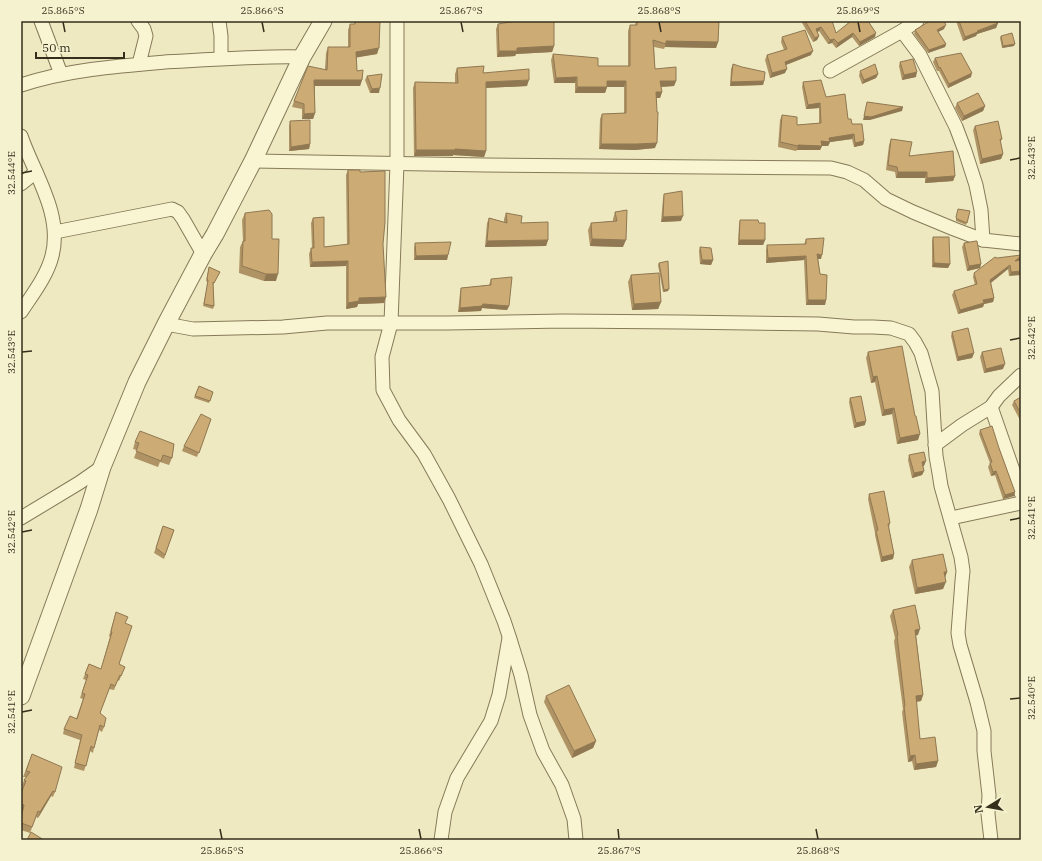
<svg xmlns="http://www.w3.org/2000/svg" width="1042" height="861" viewBox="0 0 1042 861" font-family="'IBM Plex Serif',serif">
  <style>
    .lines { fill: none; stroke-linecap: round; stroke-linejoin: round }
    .minor-casing { stroke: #867a58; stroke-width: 15 }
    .tertiary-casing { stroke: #867a58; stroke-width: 19 }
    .minor { stroke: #f9f5d3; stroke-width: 13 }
    .tertiary { stroke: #f9f5d3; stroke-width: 17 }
    .wall { fill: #af9365 }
    .shaded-wall { fill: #8f7852 }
    .building { fill: #ccab75; stroke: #8f7852 }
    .ticks { fill: none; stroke: #362e1c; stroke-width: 1.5 }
    .neatline { fill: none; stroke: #362e1c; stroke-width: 1.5 }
    .ticks-label { font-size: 10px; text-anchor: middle; fill: #362e1c }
  </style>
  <rect width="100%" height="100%" fill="#eee9c0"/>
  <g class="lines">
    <defs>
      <g id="minor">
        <path d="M41,21L61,74"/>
        <path d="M138,21L144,29L146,36L139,64"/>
        <path d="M219,21L221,36V58"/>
        <path d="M397,21V164L391,323L382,357L383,390L399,420L424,454L449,499L481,564L504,621L509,636L521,675L530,715L543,751L562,785L574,819L576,840"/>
        <path d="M902,31L920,55L956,127L965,151L976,185L981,210L983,240"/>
        <path d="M830,71L902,31L917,21"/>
        <path d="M21,85C67,70 117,66 165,62C211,59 256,56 302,57"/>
        <path d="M21,136C34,174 63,214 52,256C47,276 32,295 21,312"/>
        <path d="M253,161L485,165L831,168L847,172L864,180L886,199L913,212L954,229L983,240L1021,244"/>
        <path d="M21,184L36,172"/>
        <path d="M55,232L172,209L178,212L183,219L203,254"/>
        <path d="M166,324L193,329L283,327L327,323H447L563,321L681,322L818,324L854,327H873L891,328L909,334L915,342L921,353L932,391L936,456L939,473L941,486L961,557L963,571L962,581L958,633L960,645L977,702L984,731V751L989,795L988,814L991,840"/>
        <path d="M991,407L1021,493"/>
        <path d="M935,445L962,425L991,407L999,396L1021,375"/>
        <path d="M21,518L79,483L102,467"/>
        <path d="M951,518L1021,503"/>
        <path d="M441,840L445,812L457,778L491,721L499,695L509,638"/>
      </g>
      <path id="tertiary" d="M21,696L89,509L102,467L137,382L166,324L203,254L215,234L253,161L302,57L323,21"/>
    </defs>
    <use href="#minor" class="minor-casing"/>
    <use href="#tertiary" class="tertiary-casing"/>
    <use href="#minor" class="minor"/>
    <use href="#tertiary" class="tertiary"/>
  </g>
  <g class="wall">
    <path d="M355,21H380L377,54L356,57L357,71L362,80L360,86H315V113L313,119H302V109L292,107L294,101L325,69L326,53L328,47H348V30L350,24H354Z"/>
    <path d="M636,21H719L718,42L716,48L665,47L664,49L654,47L655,69L676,81L674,86L661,87L662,92L660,98H656L655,148L635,150L599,149L600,119L602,114L624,113V87H607L605,93H575V83H554L551,60L553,54L598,66H628V31L630,25H635Z"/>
    <path d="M801,21H832L836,33L851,21L875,37L859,46L852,37L836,48L832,43L828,44L819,31L817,32L819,36L817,40L813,42Z"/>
    <path d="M929,21H944V29L938,32L946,44L945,47L928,53L914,34L915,30Z"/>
    <path d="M956,21H974V22L998,23L996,28L977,34L976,36L963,41Z"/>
    <path d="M498,24L554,46L552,52L516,54L515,56L497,57L496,29Z"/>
    <path d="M1001,36L1014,46L1002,48L1000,38Z"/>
    <path d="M782,37L811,55L786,65L785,73L770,78L765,60L767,55L784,50L781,42Z"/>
    <path d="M935,58L971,77L948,88L939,71H937L933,62Z"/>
    <path d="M900,62L916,77L902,80L899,66Z"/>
    <path d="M733,64L764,81L763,85L730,86L731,69Z"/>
    <path d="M457,68L483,73L527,86L486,88V151L484,157L453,155V156H414L413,88L415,82L455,83V74Z"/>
    <path d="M860,71L878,74L876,78L862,84L859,76Z"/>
    <path d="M367,76L379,93H370L365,80Z"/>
    <path d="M803,82L826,97L848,119L864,141L863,145L854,147L852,139L830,142L828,146H822L820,150H797L796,151L778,147L780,120L782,115L797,125L819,123V108L806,109L802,87Z"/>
    <path d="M957,103L985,106L983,111L962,121L955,108Z"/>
    <path d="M290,121L310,144L309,149L289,151V126Z"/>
    <path d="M975,126L1002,139L1000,143L1003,154L1001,159L980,164L973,130Z"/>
    <path d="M891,139L909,156L955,176L953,181L925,183V178H896L895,172L886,170L889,145Z"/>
    <path d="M348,170L360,172L383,244L384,303L358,304L357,307L346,309V266L310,267L309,254L311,248H312L311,223L313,218L324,247L347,245L346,175Z"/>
    <path d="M664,194L681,221L661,222L663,199Z"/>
    <path d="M958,209L970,211L966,225L956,221V219Z"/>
    <path d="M615,212L623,247L590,246L588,230L591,223L613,221V219Z"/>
    <path d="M245,213L272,239L276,281H264L239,273L240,247L243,241L242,220Z"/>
    <path d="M506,213L521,223L548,240L546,246L485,247L487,223L489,218L504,222V219Z"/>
    <path d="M740,220L759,223L765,240L763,245H738L739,225Z"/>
    <path d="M933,237L950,264L948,268L932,267V241Z"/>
    <path d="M806,239L821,259H818L820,274L826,300L825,305H806L804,260L766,263V250L767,245H804Z"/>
    <path d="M415,243L448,255L447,260H414V248Z"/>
    <path d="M964,243L981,264L980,268L967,271L962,247Z"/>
    <path d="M700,247L713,260L711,265L700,264L699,251Z"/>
    <path d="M997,258L1021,259L1019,261L1009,276L1008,269L991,283L994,298L993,302L984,304L983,307L958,314L952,295L954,291L975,285L973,277L974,273Z"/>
    <path d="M659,263L668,291L663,292L658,265Z"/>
    <path d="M209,267L220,272L213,285L214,306L213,309L203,306L208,282L206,281Z"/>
    <path d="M631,275L661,302L658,309L632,310L628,282Z"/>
    <path d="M491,279L509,306L507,310L482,308L481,311L458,312L460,293L461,288L489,285Z"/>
    <path d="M952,332L974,353L972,358L957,361L951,336Z"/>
    <path d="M868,352L915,416L918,440L897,444L892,414L882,416L875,382L871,383L866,358Z"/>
    <path d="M982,352L1003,369L984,373L980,357Z"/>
    <path d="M199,386L213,392L209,403L194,398Z"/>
    <path d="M1021,397V422L1012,405L1014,401Z"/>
    <path d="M850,398L865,425L854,428L849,402Z"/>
    <path d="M211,419L197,457L182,451L184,446Z"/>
    <path d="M980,430L999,448L1015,492L1014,496L1003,499L995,475L991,476L988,467L990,463L979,434Z"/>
    <path d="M135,442L174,444L172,458L169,465L160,462L158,467L134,458L137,450L133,449Z"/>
    <path d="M909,455L924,466H923L924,471L922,475L912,478L908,460Z"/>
    <path d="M869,494L890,523L889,528L894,554L893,559L881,562L875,535V533L868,499Z"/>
    <path d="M163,526L174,530L164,559L154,553Z"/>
    <path d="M912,560L947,572L945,578L943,589L915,594L909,567Z"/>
    <path d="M893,610L918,635H916L923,695L921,701L916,702L920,739L938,761L936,767L914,770L912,761L908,762L902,712L903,709L894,641L895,638L890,616Z"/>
    <path d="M116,612L125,623L119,664L125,667L119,681L118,680L114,690L109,689L100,713L104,727L102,732L99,730L94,748L93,753L90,751L84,771L74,768L80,740L63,734L64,729L76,719L83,699L80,698L86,680L83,679L89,664L101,669L110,637L109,636Z"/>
    <path d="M546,696L596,741L593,748L572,758L544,702Z"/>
    <path d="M32,754L55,792L53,797L51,796L38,818L36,817L30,833L21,830V816L22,811L21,810V793L24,786H22L24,780L26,777H23Z"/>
  </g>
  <g class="shaded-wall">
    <path d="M998,23L996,28L977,34L976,36L963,41L965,37L977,31Z"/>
    <path d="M946,25L944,29L936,33L937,30Z"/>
    <path d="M821,27L819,31L815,33L816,29Z"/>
    <path d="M853,33L852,37L836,48L838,43Z"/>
    <path d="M876,33L875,37L859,46L860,42Z"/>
    <path d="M819,36L817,40L813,42L815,38Z"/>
    <path d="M834,39L832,43L828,44L830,40Z"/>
    <path d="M666,41L718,42L716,48L665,47Z"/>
    <path d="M946,44L945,47L928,53L929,50Z"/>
    <path d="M1015,44L1014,46L1002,48L1003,46Z"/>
    <path d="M554,46L552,52L516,54L515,56L497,57L499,51L517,48Z"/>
    <path d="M379,48L377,54L354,58L356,52Z"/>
    <path d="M813,51L811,55L783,66L785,62Z"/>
    <path d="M787,69L785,73L770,78L772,73Z"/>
    <path d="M917,72L916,77L902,80L904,75Z"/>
    <path d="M972,73L971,77L948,88L949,84Z"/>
    <path d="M878,74L876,78L862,84L864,80Z"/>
    <path d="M577,77L575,83H554L556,78Z"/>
    <path d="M314,80H362L360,86H312Z"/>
    <path d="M529,80L527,86L484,88L486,82Z"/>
    <path d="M607,81H626L624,87H605Z"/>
    <path d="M660,81H676L674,86L658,87Z"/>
    <path d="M764,81L763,85L730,86L731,82Z"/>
    <path d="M577,87H607L605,93H575Z"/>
    <path d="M380,88L379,93H370L372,89Z"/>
    <path d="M656,92H662L660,98H654Z"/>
    <path d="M820,103L819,108L806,109L808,105Z"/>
    <path d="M985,106L983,111L962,121L964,116Z"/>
    <path d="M903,107L902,111L870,120H863L864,116Z"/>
    <path d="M315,113L313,119H302L304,114Z"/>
    <path d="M854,134L852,139L830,142L828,146H822L820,150H797L798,145L821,141L829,138Z"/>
    <path d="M864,141L863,145L854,147L855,143Z"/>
    <path d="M657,143L655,148L635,150L599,149L601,144Z"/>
    <path d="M310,144L309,149L289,151L291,147Z"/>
    <path d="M455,149L486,151L484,157L453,155V156H414L416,150Z"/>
    <path d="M1003,154L1001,159L980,164L982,159Z"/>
    <path d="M898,172H927L925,178H896Z"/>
    <path d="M955,176L953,181L925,183L927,178Z"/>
    <path d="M683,216L681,221L661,222L663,217Z"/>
    <path d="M592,239L626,240L623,247L590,246Z"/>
    <path d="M548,240L546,246L485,247L487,241Z"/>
    <path d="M739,240H765L763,245H738Z"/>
    <path d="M817,254L822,255L821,259H815Z"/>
    <path d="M448,255L447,260H414L416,256Z"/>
    <path d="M806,256L804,260L766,263L768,258Z"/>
    <path d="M1021,256V259L1013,265L1015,261Z"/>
    <path d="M702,260H713L711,265L700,264Z"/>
    <path d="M348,261L346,266L310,267L312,262Z"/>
    <path d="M934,263L950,264L948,268L932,267Z"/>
    <path d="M981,264L980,268L967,271L969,266Z"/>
    <path d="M1010,265L1008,269L989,284L990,280Z"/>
    <path d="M1021,271V275L1009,276L1011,272Z"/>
    <path d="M266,274H278L276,281H264Z"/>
    <path d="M669,289L668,291L663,292L664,290Z"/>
    <path d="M386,297L384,303L358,304L357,307L346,309L348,303L359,298Z"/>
    <path d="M994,298L993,302L984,304L983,307L958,314L960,310L983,300Z"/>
    <path d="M808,300H826L825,305H806Z"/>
    <path d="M661,302L658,309L632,310L634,304Z"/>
    <path d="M483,304L509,306L507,310L482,308L481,311L458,312L460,308Z"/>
    <path d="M974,353L972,358L957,361L958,357Z"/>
    <path d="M1005,364L1003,369L984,373L986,369Z"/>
    <path d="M877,376L875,382L871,383L873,377Z"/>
    <path d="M894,408L892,414L882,416L884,410Z"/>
    <path d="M866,421L865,425L854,428L856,423Z"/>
    <path d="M920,434L918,440L897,444L900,438Z"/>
    <path d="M926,461L924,466H920L922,462Z"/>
    <path d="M924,471L922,475L912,478L914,473Z"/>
    <path d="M996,471L995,475L991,476L993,472Z"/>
    <path d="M1015,492L1014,496L1003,499L1005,495Z"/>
    <path d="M894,554L893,559L881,562L882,557Z"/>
    <path d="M944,572H947L944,579Z"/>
    <path d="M946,582L943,589L915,594L917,588Z"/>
    <path d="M920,629L918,635L913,636L915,630Z"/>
    <path d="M923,695L921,701L914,702L916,696Z"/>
    <path d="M596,741L593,748L572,758L574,751Z"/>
    <path d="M915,755L912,761L908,762L910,756Z"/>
    <path d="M938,761L936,767L914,770L916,764Z"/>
    <path d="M53,791L51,796L38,818L40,812Z"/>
  </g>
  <g class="building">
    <path d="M355,21H380L379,48L356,52L357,71L363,70L362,80H314L315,113L304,114V104L294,101L308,66L327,70L328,47H350V24H355Z"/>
    <path d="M516,21H554V46L517,48V51H499L498,24Z"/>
    <path d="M637,21H719L718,42L666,41V44L653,40L655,69L676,67V81H660L662,92H656L657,112H658L657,143L637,144H601L602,114L626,113V81H607V87H577V77L556,78L553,54L598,58V66H630V25H637Z"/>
    <path d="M805,21H832L836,33L851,21H868L876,33L860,42L853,33L838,43L834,39L830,40L821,27L816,29L819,36L815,38Z"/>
    <path d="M930,21H944L946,25L937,30L946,44L929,50L915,30Z"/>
    <path d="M959,21H974V22L977,21H997L998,23L977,31L978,32L965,37Z"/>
    <path d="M805,30L813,51L785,62L787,69L772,73L767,55L787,49L782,37Z"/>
    <path d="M1012,33L1015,44L1003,46L1001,36Z"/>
    <path d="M961,53L972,73L949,84L940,67L939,68L935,58Z"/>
    <path d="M913,59L917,72L904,75L900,62Z"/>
    <path d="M733,64L742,67L765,72L764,81L731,82Z"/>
    <path d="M875,64L878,74L864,80L860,71Z"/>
    <path d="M484,66L483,73L529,69V80L486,82V151L455,149V150H416L415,82L458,83L457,68Z"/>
    <path d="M382,74L380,88L372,89L367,76Z"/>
    <path d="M821,80L826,97L845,94L848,119H851L852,124H862L864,141L855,143L854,134L829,138L830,142L821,141L822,146L798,145V146L780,142L782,115L797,117V125L821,123L820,103L808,105L803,82Z"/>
    <path d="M978,93L985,106L964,116L957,103Z"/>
    <path d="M867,102L903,107L871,117L864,116Z"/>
    <path d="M310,120V144L291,147L290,121Z"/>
    <path d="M998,121L1002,139H1000L1003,154L982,159L975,126Z"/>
    <path d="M891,139L912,142L909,156L953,151L955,176L927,178V172H898L897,167L888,165Z"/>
    <path d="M348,170H360V172L385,171V222L383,244L386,297L359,298V301L348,303V261L312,262L311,248H314L313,218L324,217V247L349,244Z"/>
    <path d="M682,191L683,216L663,217L664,194Z"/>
    <path d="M958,209L970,211L967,223L957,219L956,217Z"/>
    <path d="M269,210L272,214V239H279L278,274H266L242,266L243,241H245V213Z"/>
    <path d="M627,210L626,240L592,239L591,223L617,221L615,212Z"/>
    <path d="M506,213L522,216L521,223L548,222V240L487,241L489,218L507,223Z"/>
    <path d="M740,220H758L759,223H765V240H739Z"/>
    <path d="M933,237H949L950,264L934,263Z"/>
    <path d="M824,238L822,255L817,254L820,274L827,275L826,300H808L806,256L768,258L767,245L806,244V239Z"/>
    <path d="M976,241H977L981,264L969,266L964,243Z"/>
    <path d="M451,242L448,255L416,256L415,243Z"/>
    <path d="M700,247L711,248L713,260H702Z"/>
    <path d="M1021,255V256L1015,261L1021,260V271L1011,272L1010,265L990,280L994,298L983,300L984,303L960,310L954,291L977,284L974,273L995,257L997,258Z"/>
    <path d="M668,261L669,289L664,290L659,263Z"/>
    <path d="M209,267L220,272L214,283L213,282L214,306L204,304L208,280L207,279Z"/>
    <path d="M659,273L661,302L634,304L631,275Z"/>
    <path d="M512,277L509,306L483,304L482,306L460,308L461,288L491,285V279Z"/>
    <path d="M968,328L974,353L958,357L952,332Z"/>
    <path d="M902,346L915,416H916L920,434L900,438L894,408L884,410L877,376L873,377L868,352Z"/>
    <path d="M1001,348L1005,364L986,369L982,352Z"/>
    <path d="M199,386L213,392L210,401L195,396Z"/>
    <path d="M861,396L866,421L856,423L850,398Z"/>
    <path d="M1021,397V414L1014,401Z"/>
    <path d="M201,414L211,419L199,453L184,446Z"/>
    <path d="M992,426L999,448L1015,492L1005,495L996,471L993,472L990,463L992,462L980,430Z"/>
    <path d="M140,431L174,444L172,458L163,455L161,461L136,451L139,443L135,442Z"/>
    <path d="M924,452L926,461L922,462L924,471L914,473L909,455Z"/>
    <path d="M884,491L890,523L888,524L894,554L882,557L876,531L878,530L869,494Z"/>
    <path d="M163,526L174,530L165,555L156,548Z"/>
    <path d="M943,554L947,572H944L946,582L917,588L912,560Z"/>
    <path d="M915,605L920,629L915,630L923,695L916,696L920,739L935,737L938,761L916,764L915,755L910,756L904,706H905L897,635H898L893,610Z"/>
    <path d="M116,612L128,617L125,623L132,626L119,664L125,667L121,676L120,675L115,686L111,684L100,713L106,718L104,727L100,725L94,748L91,746L86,766L75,763L82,735L64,729L70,716L77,719L85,694L82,693L88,675L85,674L89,664L101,669L112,632L111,631Z"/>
    <path d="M569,685L596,741L574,751L546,696Z"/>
    <path d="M32,754L62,767L55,792L53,791L40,812L38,811L32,827L21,823V818L24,805L21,804V793L26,781L24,780L30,772L26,771Z"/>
    <path d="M31,832L44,840H27Z"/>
  </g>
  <path class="ticks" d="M63,22L65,32M262,22L264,32M461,22L463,32M659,22L661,32M858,22L860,32M1010,160L1020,158M22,173L32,171M1010,340L1020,338M22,352L32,351M1010,520L1020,518M22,532L32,530M1010,699L1020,698M22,712L32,710M220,829L222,839M419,829L421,839M618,829L619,839M816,829L818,839"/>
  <rect width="1042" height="861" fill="none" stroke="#f5f2cf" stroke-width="44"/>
  <g transform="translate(988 807) rotate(259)" stroke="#f5f2cf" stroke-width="3" paint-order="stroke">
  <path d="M0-3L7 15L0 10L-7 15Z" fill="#362e1c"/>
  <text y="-6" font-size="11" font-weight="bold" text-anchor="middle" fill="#362e1c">N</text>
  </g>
  <path d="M36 52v6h88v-6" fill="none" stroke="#362e1c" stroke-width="2"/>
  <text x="42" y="52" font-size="12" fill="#362e1c" stroke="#f5f2cf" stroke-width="3" paint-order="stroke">50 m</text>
  <rect x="22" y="22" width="998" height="817" class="neatline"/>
  <g class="ticks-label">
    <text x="63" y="14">25.865°S</text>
    <text x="262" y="14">25.866°S</text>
    <text x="461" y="14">25.867°S</text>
    <text x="659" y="14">25.868°S</text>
    <text x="858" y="14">25.869°S</text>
    <text transform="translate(1031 158) rotate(-90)" y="4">32.543°E</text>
    <text transform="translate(11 173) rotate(-90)" y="4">32.544°E</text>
    <text transform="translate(1031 338) rotate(-90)" y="4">32.542°E</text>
    <text transform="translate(11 352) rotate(-90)" y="4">32.543°E</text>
    <text transform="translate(1031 518) rotate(-90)" y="4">32.541°E</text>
    <text transform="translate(11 532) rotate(-90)" y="4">32.542°E</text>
    <text transform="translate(1031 698) rotate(-90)" y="4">32.540°E</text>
    <text transform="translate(11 712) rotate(-90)" y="4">32.541°E</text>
    <text x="222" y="854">25.865°S</text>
    <text x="421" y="854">25.866°S</text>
    <text x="619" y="854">25.867°S</text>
    <text x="818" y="854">25.868°S</text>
  </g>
</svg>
